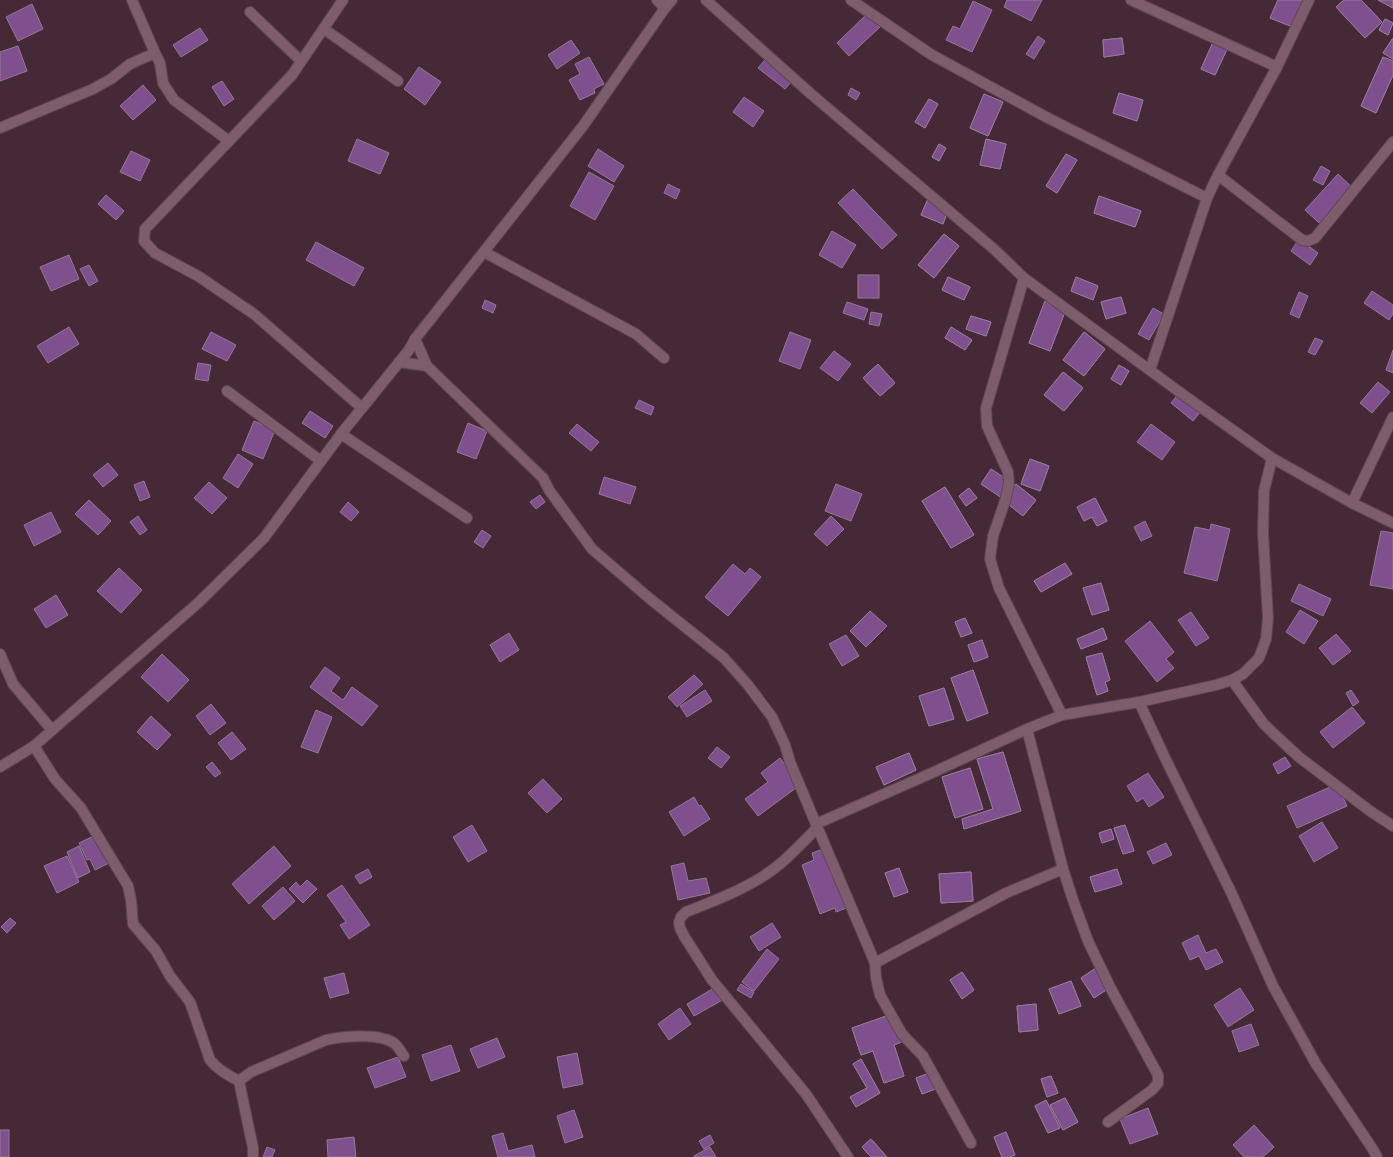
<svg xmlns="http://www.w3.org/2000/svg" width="1393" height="1157" viewBox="0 0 1393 1157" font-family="'Archivo Narrow',sans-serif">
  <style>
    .building { fill: #804f8e; stroke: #917b97 }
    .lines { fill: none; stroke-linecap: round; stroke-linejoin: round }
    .street-casing { stroke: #5e4652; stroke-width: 12 }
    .street { stroke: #7d5c6b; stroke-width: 10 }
  </style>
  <rect width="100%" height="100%" fill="#462937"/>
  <g class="building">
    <path d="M1007,0H1042L1031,21L1004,7Z"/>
    <path d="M1278,0H1304L1293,27L1270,18Z"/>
    <path d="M1278,0H1304L1293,27L1270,18Z"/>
    <path d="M1344,0H1361L1382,22L1365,38L1336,7Z"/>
    <path d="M1344,0H1361L1382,22L1365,38L1336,7Z"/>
    <path d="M1378,0H1393V8Z"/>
    <path d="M1378,0H1393V8Z"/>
    <path d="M973,1L992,10L972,52L946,40L953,26L960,29Z"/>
    <path d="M32,4L43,29L18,41L6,17Z"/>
    <path d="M867,14L880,27L849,56L837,43Z"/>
    <path d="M1385,19L1393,23L1388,35L1379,30Z"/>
    <path d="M1385,19L1393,23L1388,35L1379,30Z"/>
    <path d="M200,28L208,40L181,57L173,45Z"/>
    <path d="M1038,36L1045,41L1034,59L1026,54Z"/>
    <path d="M1122,38L1124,54L1104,57L1103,40Z"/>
    <path d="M1122,38L1124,54L1104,57L1103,40Z"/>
    <path d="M1393,38V59L1383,53Z"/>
    <path d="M1393,38V59L1383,53Z"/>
    <path d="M571,40L580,53L557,69L548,55Z"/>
    <path d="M1214,40L1228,47L1215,75L1201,69Z"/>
    <path d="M1214,40L1228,47L1215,75L1201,69Z"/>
    <path d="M18,46L27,71L0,81V52Z"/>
    <path d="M589,57L604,84L594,89L595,93L580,100L569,80L580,74L575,64Z"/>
    <path d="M1383,57L1393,61V75L1376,113L1361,106Z"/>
    <path d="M1383,57L1393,61V75L1376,113L1361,106Z"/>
    <path d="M765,60L792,81L785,89L758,68Z"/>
    <path d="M419,67L441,82L425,105L404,89Z"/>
    <path d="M222,81L234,99L224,106L212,87Z"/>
    <path d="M143,85L156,100L133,120L120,106Z"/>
    <path d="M851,88L860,93L856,100L848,95Z"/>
    <path d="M1119,93L1143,100L1137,121L1113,113Z"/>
    <path d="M1119,93L1143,100L1137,121L1113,113Z"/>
    <path d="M984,94L1003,102L988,136L970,128Z"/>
    <path d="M984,94L1003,102L988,136L970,128Z"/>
    <path d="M744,97L764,111L753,127L733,112Z"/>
    <path d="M929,99L938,104L925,128L915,122Z"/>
    <path d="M929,99L938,104L925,128L915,122Z"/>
    <path d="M357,139L389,153L380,174L348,161Z"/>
    <path d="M986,139L1006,144L1000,169L980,165Z"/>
    <path d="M986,139L1006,144L1000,169L980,165Z"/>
    <path d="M939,144L946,148L939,161L932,157Z"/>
    <path d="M939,144L946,148L939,161L932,157Z"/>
    <path d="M598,149L624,166L614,182L588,166Z"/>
    <path d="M131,151L150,160L140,181L120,172Z"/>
    <path d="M1066,154L1077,160L1057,193L1046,186Z"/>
    <path d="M1066,154L1077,160L1057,193L1046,186Z"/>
    <path d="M1321,166L1330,171L1323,185L1313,180Z"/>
    <path d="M589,172L614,186L595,220L570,206Z"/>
    <path d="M1338,174L1358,193L1326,229L1305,210Z"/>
    <path d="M668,184L680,190L676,199L664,193Z"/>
    <path d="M853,189L897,235L882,249L838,203Z"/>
    <path d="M106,195L124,211L116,220L98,204Z"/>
    <path d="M1099,196L1141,211L1135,227L1094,213Z"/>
    <path d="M1099,196L1141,211L1135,227L1094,213Z"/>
    <path d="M928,199L949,208L943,224L921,215Z"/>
    <path d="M928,199L949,208L943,224L921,215Z"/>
    <path d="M832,231L856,245L842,268L819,255Z"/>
    <path d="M944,234L959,246L934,278L918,265Z"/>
    <path d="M944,234L959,246L934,278L918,265Z"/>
    <path d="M1299,239L1318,253L1310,265L1291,251Z"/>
    <path d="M316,242L364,268L354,286L306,260Z"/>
    <path d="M69,255L79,279L51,291L40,267Z"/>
    <path d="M89,265L98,281L89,286L80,269Z"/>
    <rect x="858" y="275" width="21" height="23"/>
    <path d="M948,277L970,287L964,300L942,290Z"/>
    <path d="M948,277L970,287L964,300L942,290Z"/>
    <path d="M1076,277L1098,286L1093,300L1071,291Z"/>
    <path d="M1076,277L1098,286L1093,300L1071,291Z"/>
    <path d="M1372,291L1393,305V314L1389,320L1364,303Z"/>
    <path d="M1299,292L1308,296L1299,318L1290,314Z"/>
    <path d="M1121,297L1126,313L1106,319L1101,302Z"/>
    <path d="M1121,297L1126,313L1106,319L1101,302Z"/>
    <path d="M485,300L496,305L493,313L482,308Z"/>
    <path d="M1045,301L1066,309L1050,351L1029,343Z"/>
    <path d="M1045,301L1066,309L1050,351L1029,343Z"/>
    <path d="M847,302L868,309L864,320L843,313Z"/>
    <path d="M1153,308L1164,314L1149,340L1138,334Z"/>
    <path d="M871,312L882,314L879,326L869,324Z"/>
    <path d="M971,316L991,322L986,336L966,329Z"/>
    <path d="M971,316L991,322L986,336L966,329Z"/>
    <path d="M69,327L79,344L48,363L37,346Z"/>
    <path d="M951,327L972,340L965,350L945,338Z"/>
    <path d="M951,327L972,340L965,350L945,338Z"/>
    <path d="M211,332L236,345L227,361L202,349Z"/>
    <path d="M790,332L811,340L800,369L779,361Z"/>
    <path d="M1084,332L1105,349L1084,376L1063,360Z"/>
    <path d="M1084,332L1105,349L1084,376L1063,360Z"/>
    <path d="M1315,338L1323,341L1315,355L1308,352Z"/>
    <path d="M1393,350V373L1386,370Z"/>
    <path d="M834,351L851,364L838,381L820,368Z"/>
    <path d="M198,363L211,365L208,381L195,379Z"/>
    <path d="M878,364L895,383L880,396L863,378Z"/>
    <path d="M878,364L895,383L880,396L863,378Z"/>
    <path d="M1119,365L1129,371L1121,385L1111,379Z"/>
    <path d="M1119,365L1129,371L1121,385L1111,379Z"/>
    <path d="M1063,372L1083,388L1064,411L1044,395Z"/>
    <path d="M1063,372L1083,388L1064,411L1044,395Z"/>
    <path d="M1378,382L1390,392L1372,413L1360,403Z"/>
    <path d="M1180,392L1202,410L1193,421L1171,403Z"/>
    <path d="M639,400L654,407L651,415L635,408Z"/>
    <path d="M310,411L333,426L325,438L302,423Z"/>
    <path d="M254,421L275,430L263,459L242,450Z"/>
    <path d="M468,423L487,431L476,459L457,452Z"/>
    <path d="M577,424L599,442L591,451L569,433Z"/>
    <path d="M1151,424L1175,442L1162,460L1137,442Z"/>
    <path d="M238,454L253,464L238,488L223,478Z"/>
    <path d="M1030,459L1049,466L1040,491L1021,484Z"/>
    <path d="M1030,459L1049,466L1040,491L1021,484Z"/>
    <path d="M108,463L118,475L103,487L93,475Z"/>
    <path d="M991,469L1012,483L1002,498L981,484Z"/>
    <path d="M991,469L1012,483L1002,498L981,484Z"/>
    <path d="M604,477L636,487L630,504L599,494Z"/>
    <path d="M144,481L150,497L140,501L134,485Z"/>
    <path d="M209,482L227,498L212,514L194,498Z"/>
    <path d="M836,484L862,494L851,521L825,511Z"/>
    <path d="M1016,484L1036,500L1023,516L1003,500Z"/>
    <path d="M1016,484L1036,500L1023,516L1003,500Z"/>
    <path d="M945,487L974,535L951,548L922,501Z"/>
    <path d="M945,487L974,535L951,548L922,501Z"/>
    <path d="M969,488L977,498L966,506L959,496Z"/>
    <path d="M969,488L977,498L966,506L959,496Z"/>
    <path d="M540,495L545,502L536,509L530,502Z"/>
    <path d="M1095,498L1107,521L1097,526L1092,517L1084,521L1077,507Z"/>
    <path d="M1095,498L1107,521L1097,526L1092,517L1084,521L1077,507Z"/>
    <path d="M89,500L111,521L98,535L75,514Z"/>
    <path d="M348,502L359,512L351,521L340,512Z"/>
    <path d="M51,512L61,532L34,546L24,525Z"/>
    <path d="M138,516L147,530L140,535L130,522Z"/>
    <path d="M831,516L844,529L827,546L814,534Z"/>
    <path d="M1145,521L1152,536L1141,541L1134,527Z"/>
    <path d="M1211,524L1230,529L1217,581L1184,573L1195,527L1210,530Z"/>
    <path d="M482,530L491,536L483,548L474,542Z"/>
    <path d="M1381,531L1393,533V589L1370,585Z"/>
    <path d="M1065,563L1072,574L1041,592L1034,581Z"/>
    <path d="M1065,563L1072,574L1041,592L1034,581Z"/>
    <path d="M733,564L745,574L750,568L761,577L728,616L705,597Z"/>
    <path d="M119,568L142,590L121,613L97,591Z"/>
    <path d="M1101,583L1109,610L1092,615L1083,588Z"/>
    <path d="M1101,583L1109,610L1092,615L1083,588Z"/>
    <path d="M1299,584L1331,599L1323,616L1291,601Z"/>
    <path d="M56,595L68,615L46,628L34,609Z"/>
    <path d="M1300,610L1318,621L1304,644L1286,632Z"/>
    <path d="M870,611L887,626L866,647L850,631Z"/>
    <path d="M1191,612L1209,638L1196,646L1178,620Z"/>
    <path d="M965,618L972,633L961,637L955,622Z"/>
    <path d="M965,618L972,633L961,637L955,622Z"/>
    <path d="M1150,621L1174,652L1166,659L1174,668L1157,682L1125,641Z"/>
    <path d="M1103,628L1107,639L1081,649L1077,639Z"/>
    <path d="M1103,628L1107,639L1081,649L1077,639Z"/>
    <path d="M509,633L519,650L500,662L490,645Z"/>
    <path d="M1336,634L1351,651L1333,665L1319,648Z"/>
    <path d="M846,635L859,656L842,666L829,644Z"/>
    <path d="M982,640L988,657L974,662L968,645Z"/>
    <path d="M982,640L988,657L974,662L968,645Z"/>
    <path d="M1102,653L1110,680L1105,682L1108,691L1097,695L1086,657Z"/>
    <path d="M1102,653L1110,680L1105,682L1108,691L1097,695L1086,657Z"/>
    <path d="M162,654L189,680L168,702L141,677Z"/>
    <path d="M325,667L340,678L331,691L343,700L352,687L378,706L362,726L310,687Z"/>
    <path d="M973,670L988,713L967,721L951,678Z"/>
    <path d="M973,670L988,713L967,721L951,678Z"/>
    <path d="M694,675L703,684L677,707L668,697Z"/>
    <path d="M944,688L954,719L929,726L919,696Z"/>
    <path d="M944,688L954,719L929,726L919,696Z"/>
    <path d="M705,690L712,701L687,717L680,706Z"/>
    <path d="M1351,690L1359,702L1353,706L1346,693Z"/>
    <path d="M211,704L226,723L210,735L196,716Z"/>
    <path d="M1352,707L1365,723L1333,748L1320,732Z"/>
    <path d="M316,710L332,717L318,753L301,747Z"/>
    <path d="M151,716L171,735L157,750L137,732Z"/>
    <path d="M232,732L246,749L231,760L218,743Z"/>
    <path d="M717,747L730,757L721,768L708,758Z"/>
    <path d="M1003,752L1021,811L964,829L962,819L993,809L977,759Z"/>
    <path d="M1003,752L1021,811L964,829L962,819L993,809L977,759Z"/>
    <path d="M909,753L916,770L884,785L876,767Z"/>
    <path d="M909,753L916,770L884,785L876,767Z"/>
    <path d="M1285,757L1291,766L1278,774L1273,764Z"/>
    <path d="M780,758L800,785L758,816L745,799L768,782L761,773Z"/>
    <path d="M212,762L221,773L215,777L206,767Z"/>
    <path d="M970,768L983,809L955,818L942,777Z"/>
    <path d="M970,768L983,809L955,818L942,777Z"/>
    <path d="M1148,773L1164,797L1149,807L1143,798L1137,802L1127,786Z"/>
    <path d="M543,779L562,799L547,813L528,793Z"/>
    <path d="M1337,784L1347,806L1297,828L1287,806Z"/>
    <path d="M694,797L699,806L701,805L710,819L684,836L669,812Z"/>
    <path d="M1322,822L1338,848L1314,862L1299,836Z"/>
    <path d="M472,825L487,851L468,862L453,837Z"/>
    <path d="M1125,825L1134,851L1123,854L1114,828Z"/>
    <path d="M1125,825L1134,851L1123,854L1114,828Z"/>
    <path d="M1111,829L1114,839L1102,843L1099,833Z"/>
    <path d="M1111,829L1114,839L1102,843L1099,833Z"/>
    <path d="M98,834L111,862L95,870L90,859L87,860L79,843Z"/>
    <path d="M1166,843L1172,855L1153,864L1147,852Z"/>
    <path d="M79,846L90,872L78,878L67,852Z"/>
    <path d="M274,846L291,866L249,904L232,884Z"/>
    <path d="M826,848L849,907L836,912L835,908L820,914L802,865L814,860L812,853Z"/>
    <path d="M67,856L79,882L57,893L44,866Z"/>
    <path d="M684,863L688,881L706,878L710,893L678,900L671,866Z"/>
    <path d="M899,868L908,892L894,897L885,873Z"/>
    <path d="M899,868L908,892L894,897L885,873Z"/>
    <path d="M368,869L372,877L360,884L355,876Z"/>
    <path d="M1117,869L1122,884L1095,892L1090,877Z"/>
    <path d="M1117,869L1122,884L1095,892L1090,877Z"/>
    <path d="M971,872L973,901L941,903L939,874Z"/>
    <path d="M971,872L973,901L941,903L939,874Z"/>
    <path d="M307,880L317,889L303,903L289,889L296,882L300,887Z"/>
    <path d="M342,885L370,925L349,939L340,925L346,922L327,895Z"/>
    <path d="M283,887L295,901L274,920L262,906Z"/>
    <path d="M10,918L16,923L7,933L1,927Z"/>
    <path d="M772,923L781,937L759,951L750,937Z"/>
    <path d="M1198,935L1206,953L1216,949L1223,962L1206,970L1199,956L1190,960L1182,943Z"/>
    <path d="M767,949L779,959L754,991L742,982Z"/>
    <path d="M1099,966L1112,986L1094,998L1081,978Z"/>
    <path d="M1099,966L1112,986L1094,998L1081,978Z"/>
    <path d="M962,972L974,990L962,999L950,980Z"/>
    <path d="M962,972L974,990L962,999L950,980Z"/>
    <path d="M344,973L349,993L330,998L324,978Z"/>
    <path d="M1071,981L1081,1006L1059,1014L1049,989Z"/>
    <path d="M1071,981L1081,1006L1059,1014L1049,989Z"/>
    <path d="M741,984L754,992L751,998L737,990Z"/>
    <path d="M719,985L726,998L694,1016L687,1004Z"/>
    <path d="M1240,988L1254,1010L1228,1027L1214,1005Z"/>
    <path d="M1036,1004L1038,1030L1019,1032L1017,1006Z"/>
    <path d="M1036,1004L1038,1030L1019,1032L1017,1006Z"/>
    <path d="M680,1008L691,1024L669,1040L658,1024Z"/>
    <path d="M895,1013L904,1041L894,1045L904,1076L884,1083L873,1051L861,1055L852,1028Z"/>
    <path d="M895,1013L904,1041L894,1045L904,1076L884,1083L873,1051L861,1055L852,1028Z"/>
    <path d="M1251,1024L1259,1045L1239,1052L1232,1031Z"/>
    <path d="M497,1038L505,1057L478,1068L470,1049Z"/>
    <path d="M451,1045L460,1071L431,1081L422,1055Z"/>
    <path d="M577,1053L583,1084L563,1088L557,1057Z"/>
    <path d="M398,1057L406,1077L375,1088L367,1068Z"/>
    <path d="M861,1059L880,1093L856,1107L850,1097L867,1088L853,1064Z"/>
    <path d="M861,1059L880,1093L856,1107L850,1097L867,1088L853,1064Z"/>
    <path d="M932,1072L938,1088L922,1094L916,1078Z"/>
    <path d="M932,1072L938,1088L922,1094L916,1078Z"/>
    <path d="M1051,1076L1058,1093L1047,1097L1041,1079Z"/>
    <path d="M1051,1076L1058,1093L1047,1097L1041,1079Z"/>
    <path d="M1065,1098L1078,1122L1063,1130L1050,1105Z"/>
    <path d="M1065,1098L1078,1122L1063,1130L1050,1105Z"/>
    <path d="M1046,1100L1060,1128L1048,1133L1035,1106Z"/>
    <path d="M1046,1100L1060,1128L1048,1133L1035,1106Z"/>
    <path d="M1148,1108L1158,1134L1130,1144L1120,1119Z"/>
    <path d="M574,1110L583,1137L565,1143L557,1116Z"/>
    <path d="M1254,1125L1274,1147L1263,1157H1244L1233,1145Z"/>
    <rect x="0" y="1130" width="9" height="27"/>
    <path d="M1006,1132L1015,1155L1010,1157H1002L994,1137Z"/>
    <path d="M1006,1132L1015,1155L1010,1157H1002L994,1137Z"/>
    <path d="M503,1133L508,1151L532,1145L535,1157H498L492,1136Z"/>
    <path d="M710,1135L714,1143L704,1149L699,1141Z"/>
    <path d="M354,1137L356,1157H328L327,1140Z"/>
    <path d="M871,1139L887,1157H871L862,1147Z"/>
    <path d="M871,1139L887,1157H871L862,1147Z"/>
    <path d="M267,1147L275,1150L272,1157H263Z"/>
    <path d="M710,1147L716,1157H694V1156Z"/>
  </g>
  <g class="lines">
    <defs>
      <g id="street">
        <path d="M132,0L155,53L160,63L163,83L174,100L229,141"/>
        <path d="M343,0L292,75L145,229L144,241L155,253L198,276L254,314L362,408"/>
        <path d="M657,0L665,8"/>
        <path d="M706,0L811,94L995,250L1024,278L1185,396L1272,458L1352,503L1393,523"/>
        <path d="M851,0L932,55L1048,118L1207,198"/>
        <path d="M1131,0L1277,67"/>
        <path d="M250,12L301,61"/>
        <path d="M324,29L398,81"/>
        <path d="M0,128L93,89L111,79L130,64L155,53"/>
        <path d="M1218,175L1302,240L1308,241L1315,238L1393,142"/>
        <path d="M484,252L636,334L664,358"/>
        <path d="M1024,278L986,408L987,426L1008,472L1009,484L1005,501L993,536L990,559L999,588L1062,715"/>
        <path d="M415,339L427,366L543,478L549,490L592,549L649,598L724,658L748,685L772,717L785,745L790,762L816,824L875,963L876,978L880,995L902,1034L923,1056L971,1143"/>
        <path d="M399,362L427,366"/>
        <path d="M1150,370L1207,198L1218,175L1277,67L1309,0"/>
        <path d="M227,391L321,461"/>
        <path d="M341,434L467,518"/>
        <path d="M1352,503L1393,417"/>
        <path d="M0,654L13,684L52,730"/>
        <path d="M1232,680L1263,723L1273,733L1299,757L1370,811L1393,826"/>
        <path d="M1139,702L1166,760L1231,892L1273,986L1316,1064L1372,1148L1377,1157"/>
        <path d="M1027,729L1063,869L1073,900L1088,941L1111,989L1158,1075V1083L1152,1090L1108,1122"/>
        <path d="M34,746L55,779L81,808L128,886L131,900L133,924L156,951L170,976L190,1002L210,1060C218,1070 228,1075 239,1081L253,1148V1157"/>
        <path d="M0,767L34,746L198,603L264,538L341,434L409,350L415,339L583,126L665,8L672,0"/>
        <path d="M816,824L934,772L1027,729L1062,715L1139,702L1216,685L1232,680L1243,674L1259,658L1266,639L1268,618L1263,533L1264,491L1272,458"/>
        <path d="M817,828C800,845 783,864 762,877C738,892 711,902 686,912L681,917L679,922L680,928L684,936L712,980L806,1094L848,1157"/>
        <path d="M875,963L1006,893L1063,869"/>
        <path d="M239,1081L251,1072L326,1040C344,1036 379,1033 394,1043C398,1046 401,1052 404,1056"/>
      </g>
    </defs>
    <use href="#street" class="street-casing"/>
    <use href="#street" class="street"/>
  </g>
</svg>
